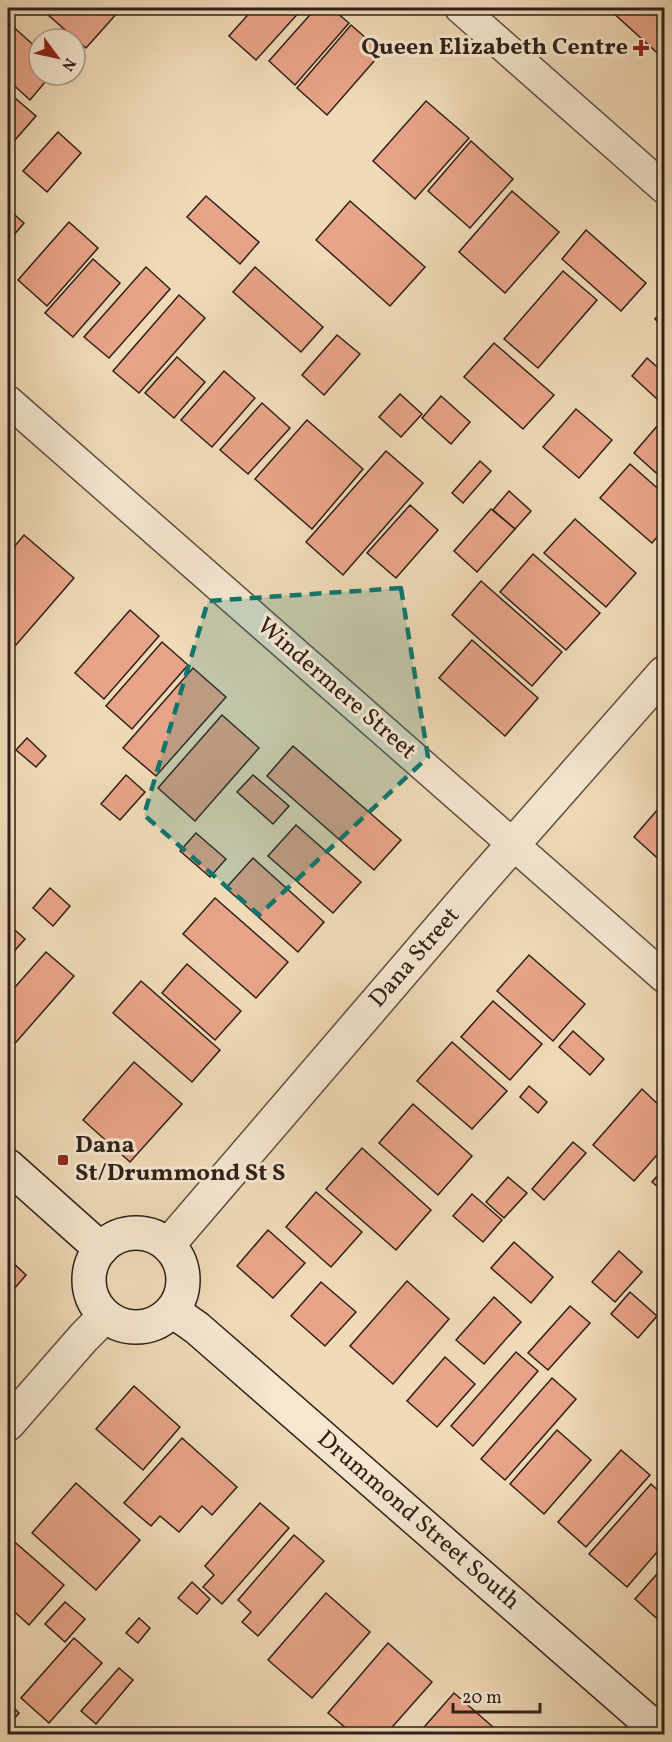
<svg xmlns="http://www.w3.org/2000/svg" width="672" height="1742" viewBox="0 0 672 1742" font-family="Vollkorn,serif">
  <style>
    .building { fill: #e8a488; stroke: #2f201a; stroke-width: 1.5 }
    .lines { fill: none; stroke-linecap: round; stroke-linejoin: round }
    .minor-casing { stroke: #5f4e41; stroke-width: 33 }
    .tertiary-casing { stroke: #5f4e41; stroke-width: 36 }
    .secondary-casing { stroke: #2f201a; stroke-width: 36 }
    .minor { stroke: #f5e7d0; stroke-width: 30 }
    .tertiary { stroke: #f5e7d0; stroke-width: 33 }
    .secondary { stroke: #f5e7d0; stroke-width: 33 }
    .marked { fill: #0f766e; fill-opacity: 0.2; stroke: #0f766e; stroke-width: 4.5; stroke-dasharray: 12 8; stroke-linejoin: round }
    .poi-dot { fill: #8f2418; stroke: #f5e7d0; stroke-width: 2 }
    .labels { text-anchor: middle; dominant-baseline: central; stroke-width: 6; stroke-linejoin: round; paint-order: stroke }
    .poi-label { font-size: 24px; font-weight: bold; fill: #2f201a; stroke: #f5e7d0; text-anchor: end }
    .street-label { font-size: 24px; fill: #2f201a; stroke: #f5e7d0 }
  </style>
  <rect width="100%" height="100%" fill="#f0dab7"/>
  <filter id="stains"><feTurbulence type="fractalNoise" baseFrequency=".00333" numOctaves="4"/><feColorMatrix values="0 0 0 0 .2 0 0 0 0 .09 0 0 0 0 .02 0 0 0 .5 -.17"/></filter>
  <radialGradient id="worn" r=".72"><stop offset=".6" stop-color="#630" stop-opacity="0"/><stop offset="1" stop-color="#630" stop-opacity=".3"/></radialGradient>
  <g class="building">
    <path d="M40,8H116L119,11L86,48Z"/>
    <path d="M254,8H303L256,60L229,36Z"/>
    <path d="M316,8H331L349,23L295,85L269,61Z"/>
    <path d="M613,8H664V59L610,10Z"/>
    <path d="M8,22L39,50V75H51L30,100L8,80Z"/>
    <path d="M351,25L382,52L327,115L297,88Z"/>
    <path d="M8,92L36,116L8,148Z"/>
    <path d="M426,101L469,138L415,199L373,161Z"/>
    <path d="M58,132L81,153L47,192L23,171Z"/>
    <path d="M471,141L513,179L470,228L428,191Z"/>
    <path d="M512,191L559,232L505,293L459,252Z"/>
    <path d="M206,196L259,242L240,264L187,217Z"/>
    <path d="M350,201L425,267L390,306L316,240Z"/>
    <path d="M8,209L24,223L8,242Z"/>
    <path d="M69,222L98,248L47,306L18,280Z"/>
    <path d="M586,230L646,283L621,311L562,259Z"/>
    <path d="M93,259L120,283L73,337L45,313Z"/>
    <path d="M146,267L170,289L109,358L84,337Z"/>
    <path d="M255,267L323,327L301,352L233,292Z"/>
    <path d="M563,271L597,300L538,368L504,339Z"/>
    <path d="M179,295L205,318L139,393L113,371Z"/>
    <path d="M664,309V328L655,319Z"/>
    <path d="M337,335L360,354L324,395L302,375Z"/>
    <path d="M494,343L554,395L523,429L464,377Z"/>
    <path d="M177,357L205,382L174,418L145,393Z"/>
    <path d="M647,358L664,373V391L657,399L632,376Z"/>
    <path d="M224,371L255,398L212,447L181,420Z"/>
    <path d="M400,394L422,414L401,437L379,417Z"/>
    <path d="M441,396L470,422L451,444L422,418Z"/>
    <path d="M262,403L290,428L248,474L220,450Z"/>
    <path d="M576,409L612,440L579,478L543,447Z"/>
    <path d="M664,418V480L634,453Z"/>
    <path d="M307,420L363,469L312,529L255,479Z"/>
    <path d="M386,451L423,483L343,575L306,542Z"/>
    <path d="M480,461L491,471L463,503L452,493Z"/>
    <path d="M630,464L664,494V529L652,543L600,498Z"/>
    <path d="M509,491L531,511L515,529L493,510Z"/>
    <path d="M410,505L438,530L396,578L367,553Z"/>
    <path d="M491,509L515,529L477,572L454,551Z"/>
    <path d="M575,519L636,573L606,607L544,553Z"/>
    <path d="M24,535L74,578L16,645L8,637V554Z"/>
    <path d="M533,554L600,613L566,650L500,592Z"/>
    <path d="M481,581L562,652L532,686L452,615Z"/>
    <path d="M130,610L159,636L104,699L75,673Z"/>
    <path d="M472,640L538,698L505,736L439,678Z"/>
    <path d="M162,642L188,665L132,729L106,706Z"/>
    <path d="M193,668L226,697L156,776L123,748Z"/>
    <path d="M222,715L259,748L195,821L158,788Z"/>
    <path d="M27,738L46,756L36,767L16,750Z"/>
    <path d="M293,746L401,840L374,870L267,776Z"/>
    <path d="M126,775L145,792L120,820L101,804Z"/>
    <path d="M253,775L289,806L273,824L237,792Z"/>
    <path d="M664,802V864L634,837Z"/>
    <path d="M296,825L361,882L333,913L268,856Z"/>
    <path d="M196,833L226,859L210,877L180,851Z"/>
    <path d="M253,858L324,922L298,952L226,888Z"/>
    <path d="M50,888L70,906L53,926L33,908Z"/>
    <path d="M215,898L288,962L256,998L183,934Z"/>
    <path d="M8,924L25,939L8,958Z"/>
    <path d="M46,952L74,976L11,1048L8,1045V995Z"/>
    <path d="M529,955L585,1004L553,1041L497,991Z"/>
    <path d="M187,964L241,1011L215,1040L162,993Z"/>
    <path d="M141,981L220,1050L192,1082L113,1013Z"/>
    <path d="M493,1001L542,1044L510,1080L461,1037Z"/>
    <path d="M573,1031L604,1059L590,1075L559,1047Z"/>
    <path d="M452,1042L507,1091L472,1129L417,1081Z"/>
    <path d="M134,1062L182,1104L130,1162L83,1120Z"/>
    <path d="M529,1086L547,1102L538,1113L520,1097Z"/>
    <path d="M642,1089L664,1110V1147L634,1181L593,1145Z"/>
    <path d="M413,1104L472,1156L438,1195L379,1143Z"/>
    <path d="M573,1142L586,1153L544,1200L532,1189Z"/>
    <path d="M362,1148L431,1210L396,1250L326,1189Z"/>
    <path d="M664,1168V1192L652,1182Z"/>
    <path d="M508,1177L527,1193L504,1218L486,1202Z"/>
    <path d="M316,1192L362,1232L331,1267L286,1227Z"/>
    <path d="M472,1194L502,1220L483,1242L453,1216Z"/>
    <path d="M268,1230L305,1263L273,1298L237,1266Z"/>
    <path d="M514,1242L553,1277L531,1303L491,1268Z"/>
    <path d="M619,1251L642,1272L615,1302L592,1282Z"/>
    <path d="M8,1258L26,1275L8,1296Z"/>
    <path d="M407,1281L449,1319L393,1384L350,1346Z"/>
    <path d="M321,1282L356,1312L325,1346L291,1316Z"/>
    <path d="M630,1292L657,1316L638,1338L611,1314Z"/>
    <path d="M494,1297L521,1322L484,1364L456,1340Z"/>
    <path d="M570,1306L590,1323L548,1370L528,1353Z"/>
    <path d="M516,1352L538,1371L473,1446L451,1426Z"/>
    <path d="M445,1357L475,1384L437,1427L407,1401Z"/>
    <path d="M552,1378L576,1399L505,1480L481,1459Z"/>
    <path d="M134,1386L180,1427L143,1470L96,1429Z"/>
    <path d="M557,1430L591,1460L544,1514L510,1484Z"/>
    <path d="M182,1438L237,1487L212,1515L202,1506L179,1532L160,1516L151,1526L124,1503Z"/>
    <path d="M621,1450L650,1475L586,1547L558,1522Z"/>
    <path d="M76,1483L140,1540L96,1590L32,1533Z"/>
    <path d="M651,1484L664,1496V1544L627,1587L589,1554Z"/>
    <path d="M260,1503L289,1528L222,1604L203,1587L214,1575L205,1566Z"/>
    <path d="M294,1535L324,1561L258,1636L242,1622L251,1612L238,1600Z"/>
    <path d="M9,1537L64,1585L29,1625L8,1606Z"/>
    <path d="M664,1566V1621L662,1623L635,1599Z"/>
    <path d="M192,1582L210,1599L197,1614L178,1598Z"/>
    <path d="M326,1593L370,1632L312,1698L268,1660Z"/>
    <path d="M65,1602L85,1619L65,1642L45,1624Z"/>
    <path d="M139,1618L150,1628L138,1643L126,1633Z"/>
    <path d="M74,1638L102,1663L49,1723L21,1698Z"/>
    <path d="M388,1643L432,1682L386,1734H353L328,1713Z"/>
    <path d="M119,1668L133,1680L96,1724L81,1711Z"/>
    <path d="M454,1693L501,1734H418Z"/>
    <path d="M8,1702L19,1713L8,1726Z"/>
  </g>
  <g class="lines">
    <defs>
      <g id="minor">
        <path d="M460,8L664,188"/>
        <path d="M8,401L664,977"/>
      </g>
      <g id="tertiary">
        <path d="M168,1245L472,891L664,673"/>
        <path d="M8,1424L84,1337L105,1316"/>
      </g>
      <g id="secondary">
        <path d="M8,1166L101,1249"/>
        <circle cx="136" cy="1280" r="47"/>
        <path d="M173,1311L197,1328L662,1734"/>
      </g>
    </defs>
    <use href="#minor" class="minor-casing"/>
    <use href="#tertiary" class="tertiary-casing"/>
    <use href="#secondary" class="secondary-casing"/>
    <use href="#minor" class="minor"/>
    <use href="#tertiary" class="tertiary"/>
    <use href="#secondary" class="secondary"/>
  </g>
  <path class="marked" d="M401,588L428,757L259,915L144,815L208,601Z"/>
  <g class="poi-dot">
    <path d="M638 39h6v6h6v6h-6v6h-6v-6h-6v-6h6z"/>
    <rect x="57" y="1154" width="12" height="12" rx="3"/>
  </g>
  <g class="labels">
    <g class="poi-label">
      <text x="628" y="48">Queen Elizabeth Centre</text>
      <text x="75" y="1146" text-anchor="start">Dana<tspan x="75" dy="28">St/Drummond St S</tspan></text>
    </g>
    <g class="street-label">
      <text transform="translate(336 689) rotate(41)">Windermere Street</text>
      <text transform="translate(415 958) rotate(-49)">Dana Street</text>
      <text transform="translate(418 1521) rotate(41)">Drummond Street South</text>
    </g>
  </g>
  <rect width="672" height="1742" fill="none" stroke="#f0dab7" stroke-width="30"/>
  <rect x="9" y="9" width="654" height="1724" fill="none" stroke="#2f201a" stroke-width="3"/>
  <rect x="15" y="15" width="642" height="1712" fill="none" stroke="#2f201a" stroke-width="1.5"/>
  <g transform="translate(57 57) rotate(123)"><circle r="28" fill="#f5e7d0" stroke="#a69787" stroke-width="1.5"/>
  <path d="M0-4.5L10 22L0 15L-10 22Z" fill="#8f2418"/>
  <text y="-9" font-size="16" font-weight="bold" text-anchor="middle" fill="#2f201a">N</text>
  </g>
  <path d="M453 1703v9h87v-9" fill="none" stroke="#2f201a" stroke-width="3"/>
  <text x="462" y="1703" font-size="18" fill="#2f201a" stroke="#f5e7d0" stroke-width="4.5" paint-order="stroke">20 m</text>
  <rect width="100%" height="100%" filter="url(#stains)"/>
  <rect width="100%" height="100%" fill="url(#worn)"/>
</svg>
